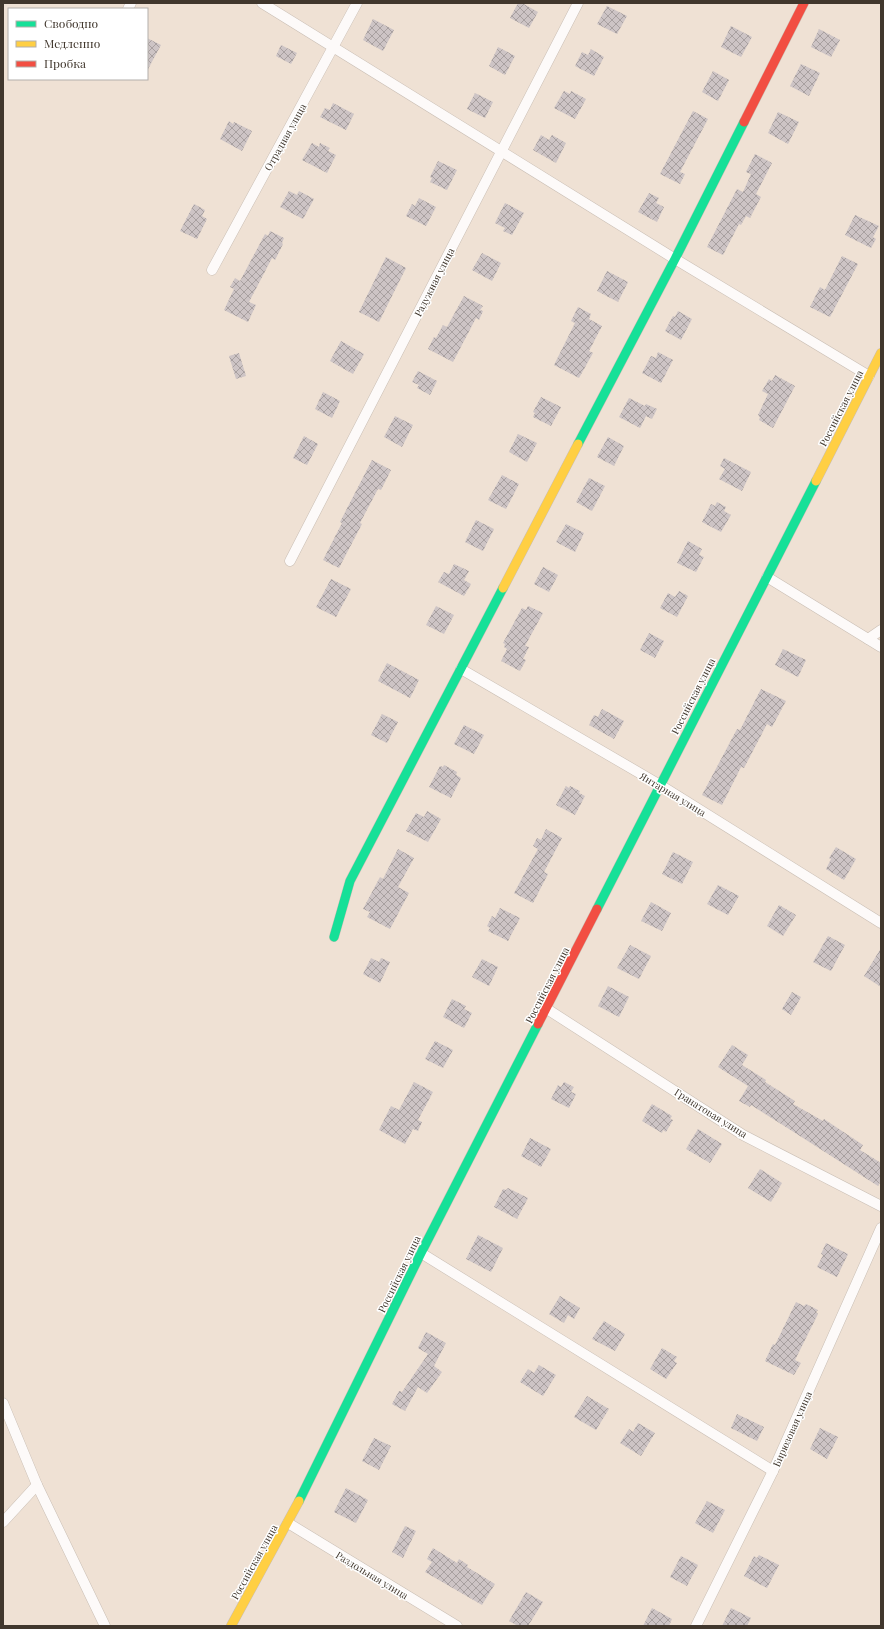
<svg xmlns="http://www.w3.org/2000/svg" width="884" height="1629" viewBox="0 0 884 1629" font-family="'Playfair Display',serif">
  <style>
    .building { fill: url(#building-cross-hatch) }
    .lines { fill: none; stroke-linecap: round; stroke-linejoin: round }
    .street-casing { stroke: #c9beb4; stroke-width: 11 }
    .fast-casing { stroke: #c9beb4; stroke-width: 10 }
    .slow-casing { stroke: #c9beb4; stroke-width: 10 }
    .jam-casing { stroke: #c9beb4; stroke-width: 10 }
    .street { stroke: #fdfaf9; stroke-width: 10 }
    .fast { stroke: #16e098; stroke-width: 9 }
    .slow { stroke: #ffcf43; stroke-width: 9 }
    .jam { stroke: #f24e42; stroke-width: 9 }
    .labels { text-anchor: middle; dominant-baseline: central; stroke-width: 3; stroke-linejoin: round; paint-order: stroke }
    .street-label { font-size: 10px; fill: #41372d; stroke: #fff }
  </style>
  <defs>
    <pattern id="building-cross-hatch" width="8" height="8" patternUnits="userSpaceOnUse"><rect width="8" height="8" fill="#cdc4c5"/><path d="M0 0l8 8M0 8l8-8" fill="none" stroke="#a8a0a0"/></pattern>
  </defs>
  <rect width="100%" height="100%" fill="#efe1d4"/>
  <g class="building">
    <path d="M518,3H522L538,12L529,28L510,18Z"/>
    <path d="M607,6L627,16L617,34L597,24Z"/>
    <path d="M373,19L394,30L383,51L363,40Z"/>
    <path d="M731,26L752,37L741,57L721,47Z"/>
    <path d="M819,29L840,40L831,57L811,47Z"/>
    <path d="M147,38L161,45L147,71Z"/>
    <path d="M281,45L297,53L291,64L276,56Z"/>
    <path d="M498,47L515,56L505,75L489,66Z"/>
    <path d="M591,49L604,57L594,76L575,66L582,52L588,55Z"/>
    <path d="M801,64L820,73L809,96L790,86Z"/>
    <path d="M713,71L729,80L718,101L702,92Z"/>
    <path d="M564,91L570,94L571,91L586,99L575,119L554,108Z"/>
    <path d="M475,93L493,102L485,118L467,109Z"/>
    <path d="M333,103L354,114L346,130L320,117L325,108L330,110Z"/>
    <path d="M693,111L708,119L680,172L685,174L680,184L660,174Z"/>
    <path d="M778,112L799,122L788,144L768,133Z"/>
    <path d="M229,121L233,124L234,122L252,131L242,151L220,139Z"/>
    <path d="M541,135L549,140L552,135L566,143L556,163L533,150Z"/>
    <path d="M312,143L319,147L320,143L330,148L328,151L336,155L327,173L302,160Z"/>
    <path d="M755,154L772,163L756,194L761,197L750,218L746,216L741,225L739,224L723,255L707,247L737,189L743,192L751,174L746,172Z"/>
    <path d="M438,161L457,170L447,190L430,182L432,178L430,177Z"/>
    <path d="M289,191L297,195L299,191L314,199L303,219L280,207Z"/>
    <path d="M649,193L659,198L656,203L664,207L657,222L638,212Z"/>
    <path d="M419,198L436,207L426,226L406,216L412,204L415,206Z"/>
    <path d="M505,203L524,213L512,235L503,231L505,228L495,223Z"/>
    <path d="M194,204L205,210L202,216L207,219L197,239L180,231Z"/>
    <path d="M855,215L879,226L873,237L876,239L871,248L845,235Z"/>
    <path d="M270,231L284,238L282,243L283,244L275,260L272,258L249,302L256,305L248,322L224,310L234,289L230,287L235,278L240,281L265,234L268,236Z"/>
    <path d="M482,253L501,263L492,281L472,270Z"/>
    <path d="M842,256L858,264L830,317L810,307L820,287L825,290Z"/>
    <path d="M386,257L406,268L379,322L359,312Z"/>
    <path d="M607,271L628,282L618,302L597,291Z"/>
    <path d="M464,296L483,306L480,310L483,311L479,320L476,318L453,362L428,349L434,337L436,338L443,325L447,327Z"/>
    <path d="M578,307L591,314L589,319L602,326L589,351L593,353L579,378L554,365L575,323L571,321Z"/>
    <path d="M678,311L692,319L681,340L665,331L673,316L675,317Z"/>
    <path d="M341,341L364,354L353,374L330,361Z"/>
    <path d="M658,352L673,360L661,383L642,373L651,356L656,358Z"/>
    <path d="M239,353L246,376L236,379L229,356Z"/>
    <path d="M418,371L437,381L430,395L417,388L419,385L412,382Z"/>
    <path d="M775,375L795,386L773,428L759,420L760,417L758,415L768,394L762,391L769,379L772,381Z"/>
    <path d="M323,392L340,401L332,418L315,409Z"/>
    <path d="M541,397L561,407L551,426L533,417L535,413L533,412Z"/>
    <path d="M629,398L645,406L646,404L657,409L652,419L646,416L640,428L619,417Z"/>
    <path d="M395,416L413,425L402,447L384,437Z"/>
    <path d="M518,434L537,443L527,462L509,452Z"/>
    <path d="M304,436L318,444L307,465L293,458Z"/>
    <path d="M608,437L624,446L614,466L597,457Z"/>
    <path d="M724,458L751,472L742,491L719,479L725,469L720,466Z"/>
    <path d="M372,460L391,470L381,490L378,489L360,523L362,524L339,568L323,560L342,523L340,522Z"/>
    <path d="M502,475L519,484L506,509L488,500Z"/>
    <path d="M589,478L605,486L592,511L576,502Z"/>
    <path d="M717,502L726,507L724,511L731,515L721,532L702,522L711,504L715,506Z"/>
    <path d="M476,520L494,529L483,551L465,542Z"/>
    <path d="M566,524L584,533L575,552L556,542Z"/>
    <path d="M688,541L702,549L699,555L704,557L696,572L677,563Z"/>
    <path d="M454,564L469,571L464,580L471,584L464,596L438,582L444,572L449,574Z"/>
    <path d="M543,567L558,575L549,592L534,584Z"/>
    <path d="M331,579L351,589L336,617L316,607Z"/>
    <path d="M679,591L688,596L677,617L660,608L668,593L675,597Z"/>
    <path d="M436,606L454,615L444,634L426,625Z"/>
    <path d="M528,606L543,613L525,646L529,647L523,659L526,660L520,671L501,661L507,649L504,647L505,644L503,643L522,608L526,610Z"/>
    <path d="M649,633L664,641L655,658L640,650Z"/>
    <path d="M783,649L806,660L798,677L775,665Z"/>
    <path d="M387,663L419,680L410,698L378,681Z"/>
    <path d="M761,689L786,701L772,727L767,724L744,768L741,767L722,805L702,795L737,729L740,730Z"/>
    <path d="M602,709L624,721L614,739L589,725L594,715L598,717Z"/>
    <path d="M382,714L398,722L387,743L371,735Z"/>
    <path d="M464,725L484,735L474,754L454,744Z"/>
    <path d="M444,765L457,772L456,775L461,778L451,798L429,787L440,766L443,767Z"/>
    <path d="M566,786L569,788L570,786L580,791L579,793L585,796L575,815L556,805Z"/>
    <path d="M427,811L441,819L428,842L406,831L416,813L424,817Z"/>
    <path d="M546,829L562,838L544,872L548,874L533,903L514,893L538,849L533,846L537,838L541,840Z"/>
    <path d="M836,847L856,859L844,880L826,869L831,859L829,858Z"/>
    <path d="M398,849L414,858L398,887L409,893L390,929L367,917L370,912L363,909L380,877L383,879Z"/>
    <path d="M673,852L693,862L682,884L662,874Z"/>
    <path d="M718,885L739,896L728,915L707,904Z"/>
    <path d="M651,902L671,913L662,931L641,921Z"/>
    <path d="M779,905L796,915L783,936L767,926Z"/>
    <path d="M500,908L520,918L508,941L488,931L490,928L487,926L492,916L495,918Z"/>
    <path d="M828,936L845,945L831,971L813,962Z"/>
    <path d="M630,945L651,956L639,979L617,968Z"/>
    <path d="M881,948V987L864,976Z"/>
    <path d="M371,958L379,962L381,958L390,962L380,983L363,974Z"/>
    <path d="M482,959L498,967L489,986L472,977Z"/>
    <path d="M608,986L629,997L619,1017L598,1006Z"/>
    <path d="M792,992L801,997L791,1015L782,1009Z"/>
    <path d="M452,999L466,1006L464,1009L472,1013L464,1028L443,1017Z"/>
    <path d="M435,1041L453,1050L443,1068L425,1059Z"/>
    <path d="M732,1045L748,1055L742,1065L766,1080L765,1082L795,1101L793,1104L823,1121L824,1119L863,1145L860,1150L881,1163V1181L878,1186L789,1129L751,1105L750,1107L739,1101L748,1086L718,1067Z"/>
    <path d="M414,1082L433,1092L418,1120L422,1122L418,1131L413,1129L405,1144L379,1130L391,1106L399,1110Z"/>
    <path d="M564,1082L574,1087L571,1092L576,1094L569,1108L551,1099L558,1085L561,1087Z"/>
    <path d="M652,1104L672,1116L670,1119L673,1120L666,1132L663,1130L662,1133L642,1121Z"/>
    <path d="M698,1129L722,1144L710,1163L686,1149Z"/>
    <path d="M530,1138L551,1149L541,1167L521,1156Z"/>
    <path d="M760,1169L782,1183L771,1202L748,1188Z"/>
    <path d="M508,1188L528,1198L517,1219L494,1207L503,1189L506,1190Z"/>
    <path d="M478,1235L503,1248L491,1272L466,1259Z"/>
    <path d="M826,1243L848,1254L837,1277L817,1267L823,1255L821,1254Z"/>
    <path d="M560,1296L580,1308L574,1319L568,1315L564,1323L549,1314Z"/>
    <path d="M796,1302L804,1306L806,1304L818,1310L816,1312L818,1314L795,1360L801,1363L794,1375L765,1361L773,1344L775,1345Z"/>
    <path d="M604,1321L625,1334L615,1351L592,1339Z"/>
    <path d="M426,1332L446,1343L434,1366L442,1372L427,1393L418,1387L405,1411L392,1404L399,1391L402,1392L428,1354L418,1348Z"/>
    <path d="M662,1348L677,1357L674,1361L677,1363L666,1379L650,1369Z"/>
    <path d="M539,1365L556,1375L543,1396L520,1382L528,1369L534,1373Z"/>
    <path d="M587,1396L609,1409L596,1430L574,1417Z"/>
    <path d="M737,1414L764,1427L757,1441L731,1428Z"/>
    <path d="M638,1423L655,1433L641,1456L620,1443L629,1429L633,1432Z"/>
    <path d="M820,1428L838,1437L827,1459L810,1449Z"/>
    <path d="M374,1438L391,1446L379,1470L362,1461Z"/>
    <path d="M346,1488L368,1500L356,1523L334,1512Z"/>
    <path d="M707,1501L725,1510L713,1533L695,1523Z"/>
    <path d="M405,1526L416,1531L403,1558L392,1552Z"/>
    <path d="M433,1548L457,1563L459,1559L468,1565L467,1567L495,1584L482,1605L425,1572L432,1562L427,1559Z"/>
    <path d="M759,1555L779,1565L767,1588L744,1576L754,1556L757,1558Z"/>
    <path d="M681,1556L698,1565L687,1586L670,1577Z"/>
    <path d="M526,1592L543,1602L528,1626H518L509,1621Z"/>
    <path d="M652,1608L672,1619L669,1626H643Z"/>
    <path d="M731,1608L751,1618L747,1626H722Z"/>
  </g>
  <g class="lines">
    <defs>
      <g id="street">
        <path d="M262,3L675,259L869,376"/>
        <path d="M128,9L131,3"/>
        <path d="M212,270L357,3"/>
        <path d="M290,561L578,3"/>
        <path d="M767,577L881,647"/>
        <path d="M868,639L881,630"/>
        <path d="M461,669L660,785L881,923"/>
        <path d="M547,1009L743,1135L881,1206"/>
        <path d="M421,1253L773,1471"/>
        <path d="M3,1403L37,1485L105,1626"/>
        <path d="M3,1522L37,1485"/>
        <path d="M288,1523L457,1626"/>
        <path d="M696,1626L773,1471L881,1228"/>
      </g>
      <g id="fast">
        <path d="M578,444L675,259L744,122"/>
        <path d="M597,909L816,481"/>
        <path d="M334,937L350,881L503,588"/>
        <path d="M299,1501L421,1253L538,1024"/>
      </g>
      <g id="slow">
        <path d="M816,481L881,353"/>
        <path d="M503,588L578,444"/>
        <path d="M231,1626L299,1501"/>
      </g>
      <g id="jam">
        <path d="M744,122L804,3"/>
        <path d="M538,1024L597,909"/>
      </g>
    </defs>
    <use href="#street" class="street-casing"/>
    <use href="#fast" class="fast-casing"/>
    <use href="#slow" class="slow-casing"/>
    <use href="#jam" class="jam-casing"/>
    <use href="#street" class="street"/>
    <use href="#fast" class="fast"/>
    <use href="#slow" class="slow"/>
    <use href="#jam" class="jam"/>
  </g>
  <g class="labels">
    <g class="street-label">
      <text transform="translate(285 137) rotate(-61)">Отрадная улица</text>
      <text transform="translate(434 282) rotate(-63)">Радужная улица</text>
      <text transform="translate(841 408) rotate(-63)">Российская улица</text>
      <text transform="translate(693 696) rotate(-63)">Российская улица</text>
      <text transform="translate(673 794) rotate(31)">Янтарная улица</text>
      <text transform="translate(547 985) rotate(-63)">Российская улица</text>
      <text transform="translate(711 1113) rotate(32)">Гранатовая улица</text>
      <text transform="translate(399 1274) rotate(-64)">Российская улица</text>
      <text transform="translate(792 1429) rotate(-66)">Бирюзовая улица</text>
      <text transform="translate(254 1562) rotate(-61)">Российская улица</text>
      <text transform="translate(372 1575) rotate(31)">Раздольная улица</text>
    </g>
  </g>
  <rect width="884" height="1629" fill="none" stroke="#41372d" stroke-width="8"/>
  <rect x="8" y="8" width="140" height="72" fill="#ffffff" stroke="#b3afab"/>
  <rect x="16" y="21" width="20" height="6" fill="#16e098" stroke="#b3afab"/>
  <text x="44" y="28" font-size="12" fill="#41372d">Свободно</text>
  <rect x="16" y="41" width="20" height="6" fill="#ffcf43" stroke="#b3afab"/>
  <text x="44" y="48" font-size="12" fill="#41372d">Медленно</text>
  <rect x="16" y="61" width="20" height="6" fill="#f24e42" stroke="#b3afab"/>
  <text x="44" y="68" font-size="12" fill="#41372d">Пробка</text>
</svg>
